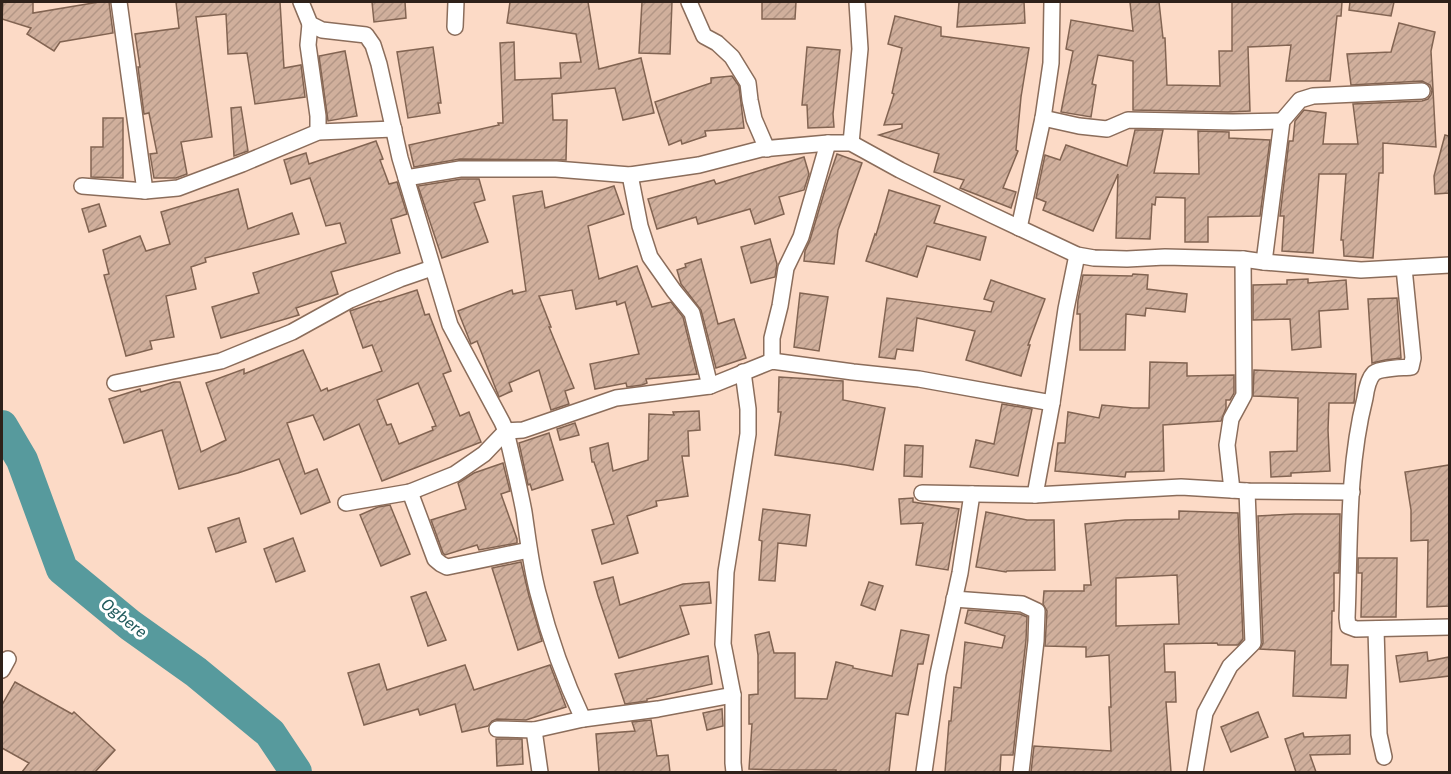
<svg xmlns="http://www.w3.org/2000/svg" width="1451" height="774" viewBox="0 0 1451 774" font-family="'Public Sans',sans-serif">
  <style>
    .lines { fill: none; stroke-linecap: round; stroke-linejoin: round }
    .river { stroke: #579a9d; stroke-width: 32 }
    .building { fill: url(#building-hatch); stroke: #826452; stroke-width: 1.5; fill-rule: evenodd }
    .minor-casing { stroke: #8b6d5b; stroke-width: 18 }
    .minor { stroke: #fff; stroke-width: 15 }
    .labels { text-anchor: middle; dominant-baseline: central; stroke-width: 6; stroke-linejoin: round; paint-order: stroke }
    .water-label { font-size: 16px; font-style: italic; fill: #205a5c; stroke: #fff }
  </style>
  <defs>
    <pattern id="building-hatch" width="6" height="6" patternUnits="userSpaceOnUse" patternTransform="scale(1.5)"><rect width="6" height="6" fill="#d0af9c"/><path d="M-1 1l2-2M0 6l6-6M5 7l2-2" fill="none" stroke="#b39686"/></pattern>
  </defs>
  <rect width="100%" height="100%" fill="#fcdac6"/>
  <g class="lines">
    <path class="river" d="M2,426L22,460L62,569L130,625L196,672L270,733L296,772"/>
  </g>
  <g class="building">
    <path d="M3,2H33V13L99,2H109L113,33L60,42L54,51L27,34L31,28L2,19Z"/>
    <path d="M176,2H280L284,68L301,65L305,97L255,104L247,53L228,54L226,14L196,17L212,137L181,142L187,174L176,178H154L150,154L157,153L149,113L144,114L138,67H140L135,34L179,28Z"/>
    <path d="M372,2H405L406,18L374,22Z"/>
    <path d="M510,2H588L599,69L641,58L654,113L623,120L615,88L552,94L553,120H567L566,160L460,159L414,167L409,145L499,125L498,123H503L500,43L514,42L515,80L561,78L560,63L581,62L576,34L507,23Z"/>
    <path d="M642,2H672L670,54L639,53Z"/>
    <path d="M762,2H796L795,19H762Z"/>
    <path d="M959,2H1024L1025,23L957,27Z"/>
    <path d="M1130,2H1159L1163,38H1165L1167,85L1220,86L1219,51H1232V2H1342L1341,16H1337L1330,81H1286L1291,45L1248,47L1250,111L1228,112L1133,110V61L1098,55L1092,84L1096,85L1091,117L1061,112L1073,51L1066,49L1071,20L1133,31Z"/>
    <path d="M1350,2H1394L1391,16L1349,10Z"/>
    <path d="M895,16L941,27V36L1029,48L1021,97L1016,150L1018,151L1003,188L1016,192L1011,208L960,188L964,180L934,172L939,154L879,135L902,128V124L884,125L894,94L892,93L902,48L888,44Z"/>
    <path d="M1399,23L1435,32L1431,51L1436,147L1383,143V173H1379L1373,258L1344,256L1343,240H1341L1346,174H1319L1313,253L1282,251L1284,216H1280L1289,141H1293L1295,121L1304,110L1326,113L1323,144H1358L1353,104L1422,101L1428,99L1431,95L1432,90L1430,85L1422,81L1351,85L1347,54L1391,52Z"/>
    <path d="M433,47L441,103H438L440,113L408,118L397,52Z"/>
    <path d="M807,47L840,50L833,114L834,127L808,128L807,105H802Z"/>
    <path d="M345,51L357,116L328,121L319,56Z"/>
    <path d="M732,76L739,86L744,128L705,131L706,136L682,144L681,140L669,145L655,102L711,83V78Z"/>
    <path d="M241,107L248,151L234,156L231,108Z"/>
    <path d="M103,118H123V178L91,177V147H103Z"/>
    <path d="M1135,130H1163L1154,173L1199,174L1198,131L1229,132V138L1270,140L1260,216L1208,217V242H1185V198L1156,197L1155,205L1152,204L1150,239L1116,238L1118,174L1093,231L1043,210L1046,202L1036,198L1045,155L1060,160L1066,145L1127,166Z"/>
    <path d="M1445,135L1449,136V193L1435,194L1434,176Z"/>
    <path d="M376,141L383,159L380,160L389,184L397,182L407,214L391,219L400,253L331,272L338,294L296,308L299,315L221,338L212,307L259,293L253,273L346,243L340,223L326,226L310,178L291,184L284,160L306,153L309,164Z"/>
    <path d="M837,154L862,163L838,230L834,264L804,261L805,251L810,240L827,183Z"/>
    <path d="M804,157L809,174L804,190L779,197L784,214L755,224L750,209L698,224L696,217L657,229L648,199L714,180L716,184Z"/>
    <path d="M461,179H479L485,200L474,203L488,242L442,258L418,186Z"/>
    <path d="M614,186L624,214L588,226L599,279L637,266L652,307L671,302L683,317L697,374L646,379L647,383L642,385L627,387L626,383L595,389L590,364L639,354L625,302L617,305L616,301L576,309L572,290L539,296L551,327H549L574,388L565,391L569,404L551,410L539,370L509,383L512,391L499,397L477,341L471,344L458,311L512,290L513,294L526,291L513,196L542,191L545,208Z"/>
    <path d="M238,189L248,229L292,213L299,234L205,258L206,262L191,267L196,289L166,296L174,337L150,341L152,349L126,356L104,275L109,274L103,250L140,236L146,251L170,244L161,212Z"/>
    <path d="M889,190L940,206L934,223L986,237L980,260L927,246L917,277L866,261L875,234L876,235Z"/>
    <path d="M99,204L106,226L89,232L82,209Z"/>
    <path d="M770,239L777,264L775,277L751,283L741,247Z"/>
    <path d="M701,259L718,324L734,319L746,358L716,368L701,310L681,284L677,270L686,267L685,264Z"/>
    <path d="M1133,274L1148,275L1147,289L1187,294L1185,312L1146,308L1145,316L1126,314L1125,350H1080V314H1077L1078,300L1083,275L1132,276Z"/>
    <path d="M1308,279V283L1346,280L1348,309L1319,311L1321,347L1292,350L1290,319L1253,320V285L1287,284V280Z"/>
    <path d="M991,280L1045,299L1028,345H1030L1021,376L966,360L975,331L917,318L913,351L897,349L895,359L879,357L887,298L991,312L994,302L984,299Z"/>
    <path d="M417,290L425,315L429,314L451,371L443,374L460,416L469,412L481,442L382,481L359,424L324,440L313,415L287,423L305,474L317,469L330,502L301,514L279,459L238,473L179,489L162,430L124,443L109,399L140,389L141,392L174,382H180L201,452L226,440L206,383L244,369V374L303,350L321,391L327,388L328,391L382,371L372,345L363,348L350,311L379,301L380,302ZM418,383L436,426L432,427L433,430L399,444L391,424L387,425L377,400Z"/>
    <path d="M800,293L828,297L819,351L794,347Z"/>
    <path d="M1397,298L1401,358L1385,360L1372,363L1368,299Z"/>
    <path d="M1150,362L1187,363V376L1234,375V393L1230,400H1226V408L1221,421L1163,425L1164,471L1126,472L1125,477L1055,471L1058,443H1065L1068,412L1099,418L1102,405L1133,408H1149Z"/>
    <path d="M1254,370L1356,374L1354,403H1329L1328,430L1330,471L1291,473V476L1271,477L1270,452L1297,451L1298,398L1253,396Z"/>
    <path d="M779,377L843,381V400L885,408L873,470L846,465L775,455L781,412H778Z"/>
    <path d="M1002,404L1032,409L1018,476L970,467L976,440L994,444Z"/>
    <path d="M699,411L700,430L688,431L689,456H682L688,496L656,501L657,506L627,516L638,553L602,564L592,530L614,524L594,462H592L590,448L608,443L613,471L648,460L649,414L674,415L673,412Z"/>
    <path d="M575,423L579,435L560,440L557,429Z"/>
    <path d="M549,433L563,480L532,490L530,484L528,485L519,443Z"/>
    <path d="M905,445L923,446L922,477L904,476Z"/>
    <path d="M503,463L510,491L501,494L517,539V543L479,550L477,545L445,555L443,553L431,520L466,509L458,483L474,473Z"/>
    <path d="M1449,465V606L1427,607L1428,540L1411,541V510L1405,472Z"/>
    <path d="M913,498V502L959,509L948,570L916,565L923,523L901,524L899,499Z"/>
    <path d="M390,505L410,554L381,566L360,515L378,507Z"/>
    <path d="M763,509L810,515L806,546L778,543L775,581L759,580L762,541L759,540Z"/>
    <path d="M1179,511L1238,513L1243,639L1238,645H1218L1217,643L1164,644L1165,672H1175L1176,702H1166L1171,772H1031L1034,746L1111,751L1109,707H1111L1109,655L1086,657V647L1045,646L1047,611L1043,604L1044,591H1084V585H1091L1085,524L1125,520L1179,519ZM1177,575L1179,624L1116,626V578Z"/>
    <path d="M986,512L1027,520H1054L1055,570L1007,571L1006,572L976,567Z"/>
    <path d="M1295,514H1340L1339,573H1334V611H1332L1331,665H1348L1346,698L1293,696L1295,651L1260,649L1263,643L1258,516Z"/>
    <path d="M239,518L246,542L216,552L208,528Z"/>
    <path d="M293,538L305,571L276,582L264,549Z"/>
    <path d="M1358,558H1397L1396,617H1361L1362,573H1358Z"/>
    <path d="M521,562L529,596L542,641L518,650L492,568Z"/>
    <path d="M613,577L620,605L683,584L709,582L711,603L680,606L689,634L619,658L598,596L594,582Z"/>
    <path d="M869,582L883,586L875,610L861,605Z"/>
    <path d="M426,592L446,640L428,646L411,597Z"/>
    <path d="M968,610L1020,614L1027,617L1026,640L1013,755H1001L1000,772H945L949,721H951L954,687L961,688L965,642L1002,648L1005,636L965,623Z"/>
    <path d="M901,630L929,635L923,664H918L908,715L896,713L889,772H836V770H783L749,769L752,724H749V695L758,694V655L755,635L769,632L774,653H795V698L827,699L836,662L853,666V668L892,676Z"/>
    <path d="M1427,652L1428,661L1449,657V676L1400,682L1396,656Z"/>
    <path d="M708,656L712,684L647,699V701L625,704L615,674Z"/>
    <path d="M379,664L387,690L465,665L474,690L550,665L566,707L526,720L497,719L492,721L488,726L462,732L455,704L420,715L418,709L364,725L348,673Z"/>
    <path d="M15,682L72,714L74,712L115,750L95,772H22L29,763L2,748V705Z"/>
    <path d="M722,709L723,726L707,730L703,713Z"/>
    <path d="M1258,712L1268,737L1231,752L1221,727Z"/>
    <path d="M651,720L657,756L668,755L670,772H599L596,734L635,731L632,722Z"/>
    <path d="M1303,733L1304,737L1350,735V754L1310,755L1316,772H1296L1285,739Z"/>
    <path d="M496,739H522L523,764L497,766Z"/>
  </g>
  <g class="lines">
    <defs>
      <g id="minor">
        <path d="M119,2L145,191"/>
        <path d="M301,2L310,24L322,30L366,35L373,45L379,64L400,158L450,325L502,422L506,431C512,458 519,485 524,512C528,539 531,567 538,593C549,636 564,679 583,719"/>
        <path d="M689,2L704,36L717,43L732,57L748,83L750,100L754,119L767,149"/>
        <path d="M310,24L308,45L318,116V132"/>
        <path d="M455,27L456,2"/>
        <path d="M1043,118L1079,126L1107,129L1128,120L1233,122L1282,121"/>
        <path d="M851,143L860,49L857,2"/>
        <path d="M630,175L640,226L650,257L674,291L692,313L710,386"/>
        <path d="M406,178L460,169H556L630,175L699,165L761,149L828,143H851L900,170L992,215L1077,255L1094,258L1127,259L1165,257L1243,259L1264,262L1361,270L1450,265"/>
        <path d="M82,186L145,191L178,188L242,164L318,132L394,129"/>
        <path d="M1019,228L1043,118L1051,63L1052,2"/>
        <path d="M1264,262L1282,121L1300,100L1313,96L1422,91"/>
        <path d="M1404,268L1413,358L1411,367C1402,368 1381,368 1374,373C1368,379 1366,391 1365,398C1347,469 1350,545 1347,618L1348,626L1356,629L1450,627"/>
        <path d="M772,361V338L780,306L786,268L801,237L828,143"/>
        <path d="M115,383L221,361L292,332L350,300L400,279L432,268"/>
        <path d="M1232,490L1227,445L1231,419L1244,395L1243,259"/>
        <path d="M410,492L435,559L441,564L447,567L529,550"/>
        <path d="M922,493L1035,495L1181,487L1247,491L1352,492"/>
        <path d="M1035,495L1052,403L1066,309L1077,255"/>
        <path d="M346,503L410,492L455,474L484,454L506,431L523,430L616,398L710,386L772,361L853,372L919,379L1052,403"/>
        <path d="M954,599L1022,604L1037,611L1036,641L1021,772"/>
        <path d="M1376,629L1379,734L1384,757"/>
        <path d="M2,670L8,659"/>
        <path d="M497,729L534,730L583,719L658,709L733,695"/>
        <path d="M534,730L540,772"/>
        <path d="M734,772L733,763V695L723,644L726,572L748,434V409L743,372"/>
        <path d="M924,772L938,674L960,573L972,494"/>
        <path d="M1195,772L1205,713L1230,666L1253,643L1247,491"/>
      </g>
    </defs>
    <use href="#minor" class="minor-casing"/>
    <use href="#minor" class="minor"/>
  </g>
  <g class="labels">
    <g class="water-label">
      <text transform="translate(124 618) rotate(38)">Ogbere</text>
    </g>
  </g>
  <rect width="1451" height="774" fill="none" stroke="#2e211a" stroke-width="6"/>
</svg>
